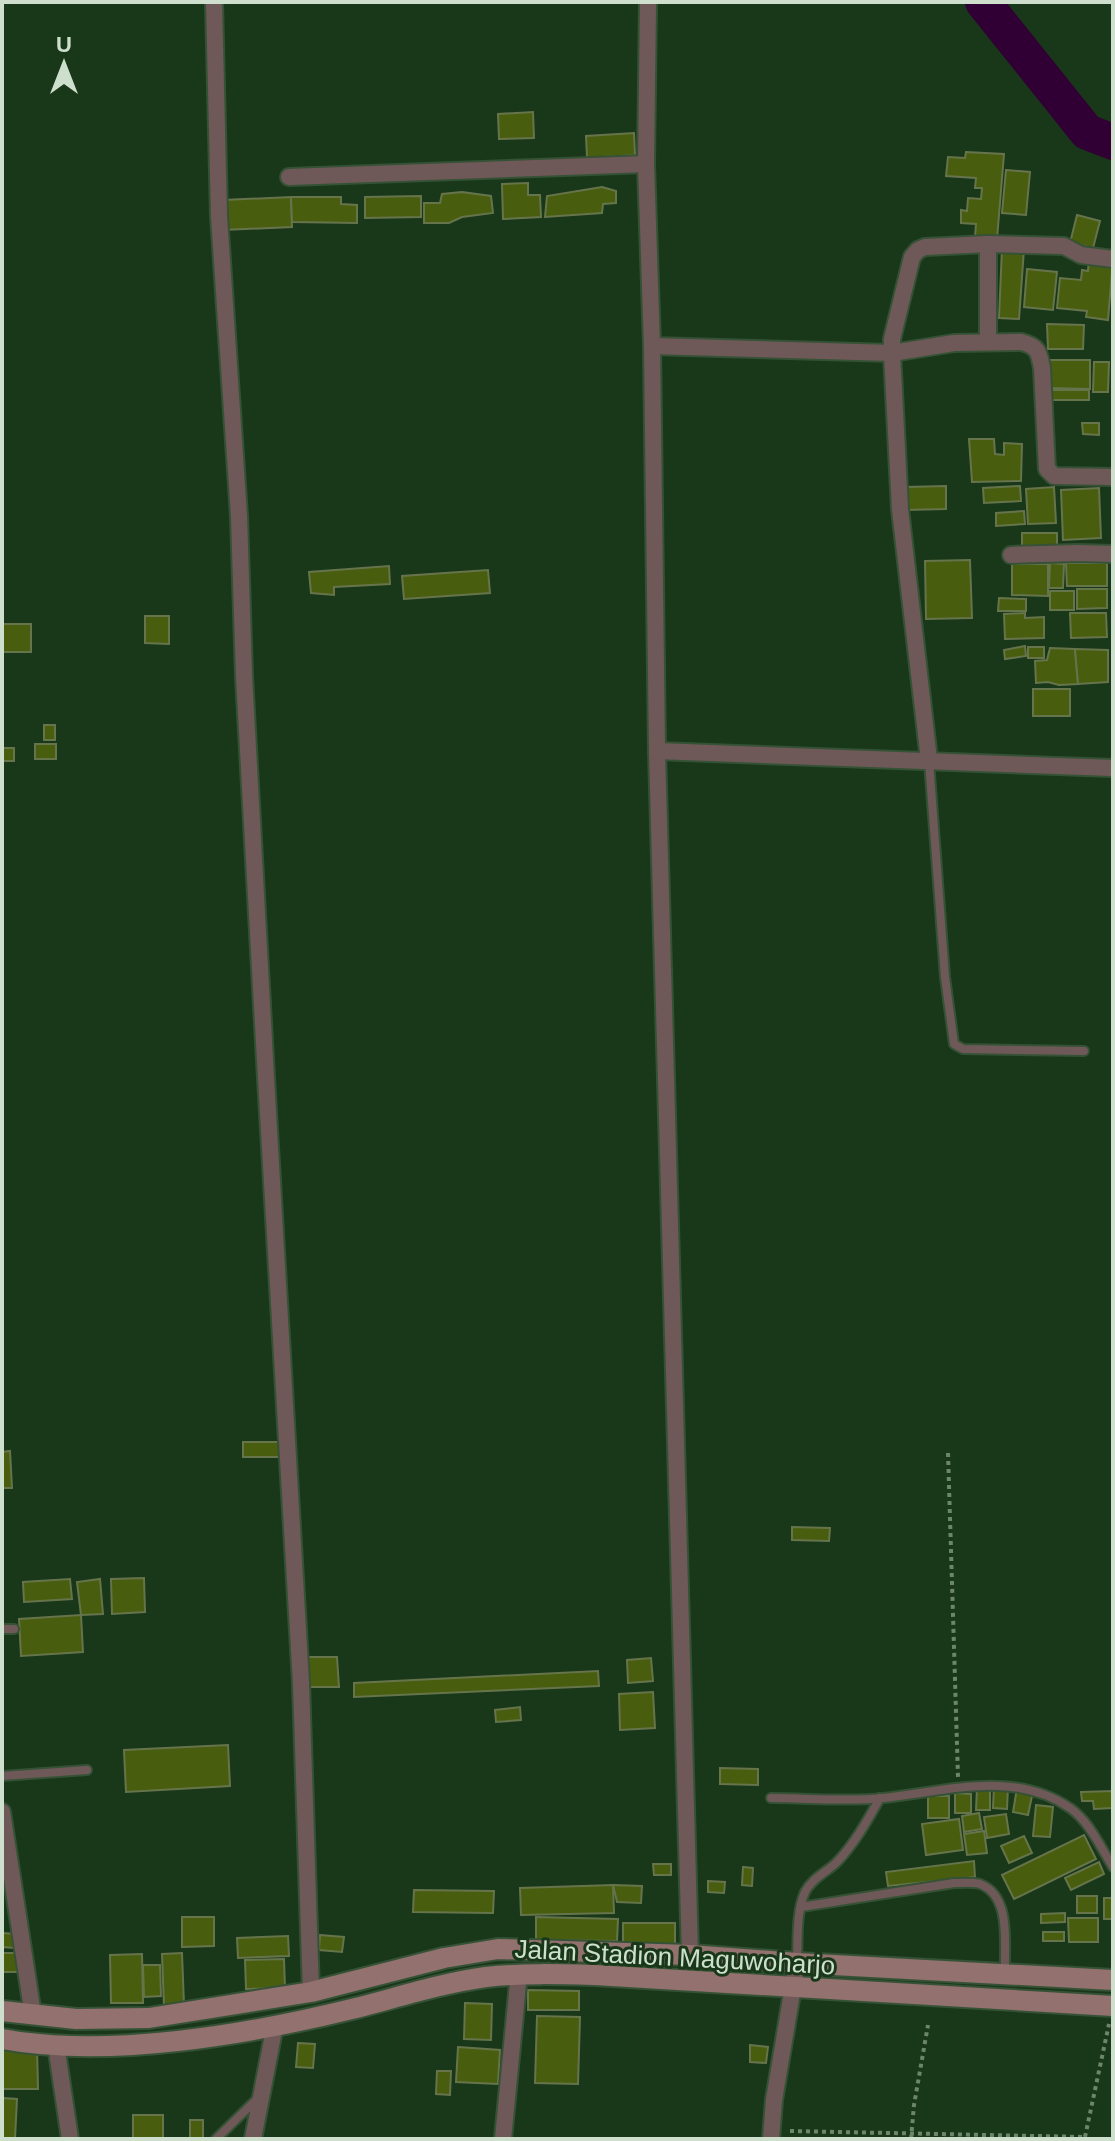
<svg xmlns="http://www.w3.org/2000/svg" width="1115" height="2141" viewBox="0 0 1115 2141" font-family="Helvetica,sans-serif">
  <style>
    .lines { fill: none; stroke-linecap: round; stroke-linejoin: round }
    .river { stroke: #300035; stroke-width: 36 }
    .building { fill: #485d0d; stroke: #66744c; stroke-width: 2 }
    .lane-casing { stroke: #365236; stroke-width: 12 }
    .street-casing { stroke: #365236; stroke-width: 20 }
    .secondary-casing { stroke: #365236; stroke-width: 24 }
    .path { stroke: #6d856d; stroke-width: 4; stroke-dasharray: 4 4; stroke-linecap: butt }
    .lane { stroke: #6f5958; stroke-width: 8 }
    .street { stroke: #6f5958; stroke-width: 16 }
    .secondary { stroke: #92716e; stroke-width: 20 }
    .labels { text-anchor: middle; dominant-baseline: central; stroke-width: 6; stroke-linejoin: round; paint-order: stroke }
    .street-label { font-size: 26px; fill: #cee0cd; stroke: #193719 }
  </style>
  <rect width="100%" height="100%" fill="#193719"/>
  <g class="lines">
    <path class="river" d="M983,2L1087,132L1113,142"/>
  </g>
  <g class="building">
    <path d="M533,112L534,138L499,139L498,114Z"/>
    <path d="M634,133L635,155L587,158L586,136Z"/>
    <path d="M966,152L1004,154L997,239L975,237L976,224L961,223V210L967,211L968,198L981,199L982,188H975L976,178L946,176L948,157L965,158Z"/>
    <path d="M1006,170L1030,172L1026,215L1002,213Z"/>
    <path d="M528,183V195H540L541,217L503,219L502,184Z"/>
    <path d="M602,187L616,191V203L603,204L602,213L545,217L547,196Z"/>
    <path d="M462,192L491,196L493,213L462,217L449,223H424V203H440L442,194Z"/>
    <path d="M421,196V217L365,218V197Z"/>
    <path d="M291,197L292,227L224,230L223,200Z"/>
    <path d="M291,197H341V204L357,205V223L292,222Z"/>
    <path d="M1077,215L1100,221L1093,248L1070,243Z"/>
    <path d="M1002,248L1024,249L1019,319L999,318Z"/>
    <path d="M1089,258L1113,260L1108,320L1086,317L1087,311L1057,308L1060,278L1081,280L1082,270L1088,271Z"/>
    <path d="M1027,269L1057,272L1053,310L1024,307Z"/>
    <path d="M1047,324L1084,325L1083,349H1048Z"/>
    <path d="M1048,360H1090V389L1048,388Z"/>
    <path d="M1094,362H1109L1108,392H1093Z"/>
    <rect x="1046" y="390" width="43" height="10"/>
    <path d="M1082,423H1099V435L1083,434Z"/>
    <path d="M969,439H994L995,454L1004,455V443L1022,444L1021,481L972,482Z"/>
    <path d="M946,486V509L906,510V487Z"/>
    <path d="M1020,486L1021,501L984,503L983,488Z"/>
    <path d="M1054,487L1056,523L1028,524L1026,489Z"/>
    <path d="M1099,488L1101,538L1063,540L1061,490Z"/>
    <path d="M1024,511L1025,524L996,526V513Z"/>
    <rect x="1022" y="533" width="35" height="18"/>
    <path d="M970,560L972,618L926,619L925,561Z"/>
    <path d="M1050,563L1064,564L1063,588H1049Z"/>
    <path d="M1066,563H1107V586H1067Z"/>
    <path d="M1012,564H1048V596L1012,595Z"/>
    <path d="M389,566L390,584L334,587V595L311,593L309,572Z"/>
    <path d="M488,570L490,593L404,599L402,576Z"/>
    <path d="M1077,589H1107V608L1077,609Z"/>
    <rect x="1050" y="591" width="24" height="19"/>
    <path d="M999,598L1026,599V611H998Z"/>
    <path d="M1025,613V618L1044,617V638L1005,639L1004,614Z"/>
    <path d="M1070,613H1106L1107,637L1071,638Z"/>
    <path d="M145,616H169V644L145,643Z"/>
    <rect x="2" y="624" width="29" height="28"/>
    <path d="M1025,646L1026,656L1005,659L1004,650Z"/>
    <rect x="1028" y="647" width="16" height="11"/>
    <path d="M1050,648L1075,649L1078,684L1059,685L1048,682L1036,683L1035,661L1047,660Z"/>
    <path d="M1075,649L1108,650V682L1078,684Z"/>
    <rect x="1033" y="689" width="37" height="27"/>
    <rect x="44" y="725" width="11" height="15"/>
    <rect x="35" y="744" width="21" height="15"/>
    <rect x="2" y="748" width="12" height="13"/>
    <rect x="243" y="1442" width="36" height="15"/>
    <path d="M10,1451L12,1488H2V1452Z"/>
    <path d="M792,1527L830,1528L829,1541L792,1540Z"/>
    <path d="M144,1578L145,1612L112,1614L111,1579Z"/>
    <path d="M70,1579L72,1599L24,1602L23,1582Z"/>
    <path d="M100,1579L103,1614L81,1615L77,1582Z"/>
    <path d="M81,1615L83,1652L21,1656L19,1619Z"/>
    <path d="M306,1657H337L339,1687H307Z"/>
    <path d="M651,1658L653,1681L628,1683L627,1660Z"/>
    <path d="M598,1671L599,1686L354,1697V1683Z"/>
    <path d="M653,1692L655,1728L620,1730L619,1694Z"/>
    <path d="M520,1707L521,1720L496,1722L495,1710Z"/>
    <path d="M228,1745L230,1786L126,1792L124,1750Z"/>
    <path d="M720,1768L758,1769V1785L720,1784Z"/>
    <path d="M994,1786L1008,1787L1007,1809L993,1808Z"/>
    <path d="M977,1788H990V1810H976Z"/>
    <path d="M1017,1788L1033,1791L1028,1815L1013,1812Z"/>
    <path d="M1113,1791V1808L1094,1809L1093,1801H1082L1081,1792Z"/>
    <path d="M955,1793L971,1794V1813H955Z"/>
    <rect x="928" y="1796" width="21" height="22"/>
    <path d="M1036,1805L1053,1807L1050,1837L1033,1836Z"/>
    <path d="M979,1813L982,1829L964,1832L962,1816Z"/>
    <path d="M1006,1814L1009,1834L987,1838L984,1817Z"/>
    <path d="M959,1819L963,1850L926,1855L922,1824Z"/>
    <path d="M984,1831L987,1853L967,1855L964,1834Z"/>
    <path d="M1084,1835L1096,1859L1014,1899L1002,1875Z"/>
    <path d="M1024,1836L1032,1853L1009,1863L1001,1846Z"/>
    <path d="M974,1861L975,1877L888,1886L886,1872Z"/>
    <path d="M1099,1862L1104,1874L1071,1890L1065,1878Z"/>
    <path d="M653,1864H671V1875H654Z"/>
    <path d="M743,1867L753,1868L752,1886L742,1885Z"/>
    <path d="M708,1881L725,1882L724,1893L708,1892Z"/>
    <path d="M613,1885L614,1913L521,1915L520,1888Z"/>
    <path d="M613,1885L642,1886L641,1903L617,1902Z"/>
    <path d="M414,1890L494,1891L493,1913L413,1912Z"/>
    <rect x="1077" y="1896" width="20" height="17"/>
    <rect x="1104" y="1898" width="9" height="21"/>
    <path d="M1065,1913V1922L1041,1923V1914Z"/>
    <path d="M182,1917H214V1946L182,1947Z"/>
    <path d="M536,1917L618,1919L617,1941L536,1940Z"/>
    <path d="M1068,1918H1098V1942H1069Z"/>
    <rect x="623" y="1923" width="52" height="21"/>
    <rect x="1043" y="1932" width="21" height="9"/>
    <path d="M2,1933L16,1934L15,1948L2,1947Z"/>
    <path d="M320,1935L344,1937L342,1952L319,1950Z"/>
    <path d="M288,1936L289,1956L238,1958L237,1938Z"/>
    <path d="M2,1953H18L17,1972H2Z"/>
    <path d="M182,1953L184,2005L164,2006L162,1954Z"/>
    <path d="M142,1954L143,2003H111L110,1955Z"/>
    <path d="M284,1959L285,1988L246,1989L245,1960Z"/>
    <path d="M143,1965H160L161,1996L144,1997Z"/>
    <path d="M528,1990L579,1991V2010H528Z"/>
    <path d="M465,2003L492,2004L491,2040L464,2039Z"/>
    <path d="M537,2016L580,2017L578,2084L535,2083Z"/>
    <path d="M298,2043L315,2044L313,2068L296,2067Z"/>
    <path d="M750,2045L768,2047L766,2063L750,2062Z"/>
    <path d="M37,2046L38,2089H2V2047Z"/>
    <path d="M458,2047L500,2050L498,2084L456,2082Z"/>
    <path d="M437,2071H451L450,2095L436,2094Z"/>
    <path d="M2,2098L17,2099L15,2139H2Z"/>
    <path d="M133,2115H163V2139H175H133Z"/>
    <rect x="190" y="2120" width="13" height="19"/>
  </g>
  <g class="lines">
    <defs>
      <g id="lane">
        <path d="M929,761L945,977L954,1044L963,1049L1084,1051"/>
        <path d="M2,1629H14"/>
        <path d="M2,1776L87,1770"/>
        <path d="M771,1798C808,1798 847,1802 883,1798C944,1792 1014,1769 1070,1808C1089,1821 1101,1848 1113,1867"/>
        <path d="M801,1907L954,1883C962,1883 972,1882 980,1884C1012,1896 1004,1945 1005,1972"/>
        <path d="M797,1961C798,1940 796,1912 805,1892C812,1878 827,1872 837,1862C855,1843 867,1821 880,1798"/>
        <path d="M216,2139L258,2098"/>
      </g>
      <g id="street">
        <path d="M214,2L219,216L239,516L244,676L266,1078L301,1683L311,1992"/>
        <path d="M648,2L646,164L652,346L657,751L690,1955"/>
        <path d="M289,177L646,164"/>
        <path d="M988,244V342"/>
        <path d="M652,346L892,353L954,343L1021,342C1038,346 1039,352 1042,368L1047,469L1054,476L1113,477"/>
        <path d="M1011,555L1078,553L1113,554"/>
        <path d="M657,751L1113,768"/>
        <path d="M929,760L900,509L892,353V339L912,257L918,250L925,247L988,244L1064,246L1081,255L1113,259"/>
        <path d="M2,1812L33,2015"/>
        <path d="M56,2045L70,2139"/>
        <path d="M253,2139L275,2025"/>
        <path d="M503,2139L519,1973"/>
        <path d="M771,2139L774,2100L797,1963"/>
      </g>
      <g id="secondary">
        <path d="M2,2011L76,2019L149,2018L311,1992L444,1958L498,1949L690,1955L797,1963L1113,1980"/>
        <path d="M2,2039C109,2059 251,2034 356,2008C399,1997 442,1983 486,1977C522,1973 558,1974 595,1975L1113,2006"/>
      </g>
    </defs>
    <use href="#lane" class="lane-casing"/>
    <use href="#street" class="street-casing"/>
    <use href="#secondary" class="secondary-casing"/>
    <g class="path">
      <path d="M948,1453L958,1777"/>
      <path d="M790,2131L1085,2137"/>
      <path d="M1085,2137L1109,2024"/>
      <path d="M911,2139L914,2105L928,2025"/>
    </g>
    <use href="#lane" class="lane"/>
    <use href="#street" class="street"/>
    <use href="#secondary" class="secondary"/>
  </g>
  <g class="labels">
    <g class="street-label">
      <text transform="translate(675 1957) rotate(3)">Jalan Stadion Maguwoharjo</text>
    </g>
  </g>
  <rect width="1115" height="2141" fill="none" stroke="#cee0cd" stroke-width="8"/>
  <g transform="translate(64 64)" stroke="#193719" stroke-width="6" paint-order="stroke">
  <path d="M0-6L14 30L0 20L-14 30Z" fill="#cee0cd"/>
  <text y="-12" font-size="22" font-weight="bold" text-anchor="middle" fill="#cee0cd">U</text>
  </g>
</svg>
